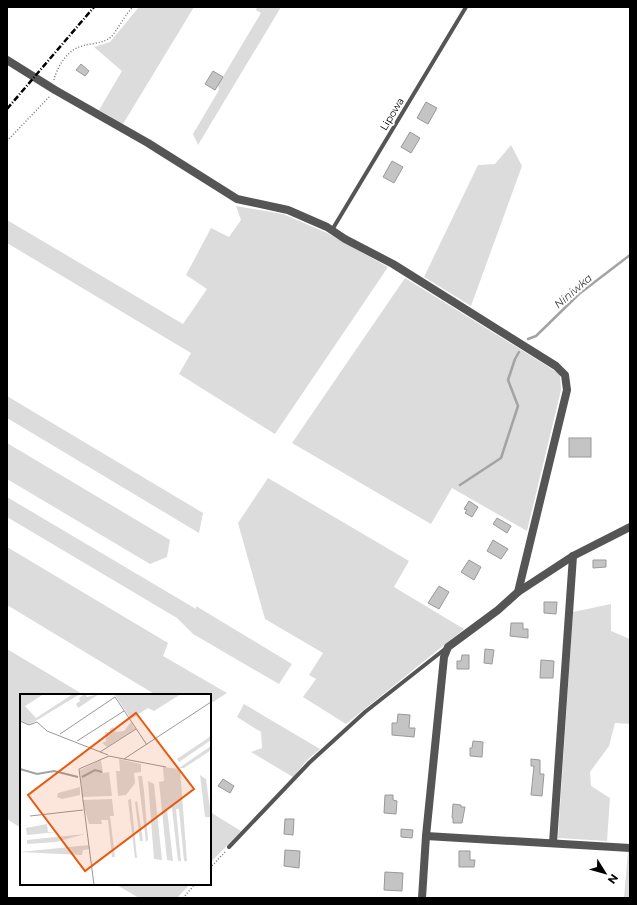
<svg xmlns="http://www.w3.org/2000/svg" width="637" height="905" viewBox="0 0 637 905" font-family="Montserrat,sans-serif">
  <style>
    .green { fill: #dcdcdc }
    .lines { fill: none; stroke-linecap: round; stroke-linejoin: round }
    .stream { stroke: #a3a3a3; stroke-width: 2.5 }
    .building { fill: #c4c4c4; stroke: #999 }
    .path { stroke: #777; stroke-width: 1.5; stroke-dasharray: 1 2; stroke-linecap: butt }
    .lane { stroke: #555; stroke-width: 4 }
    .street { stroke: #555; stroke-width: 8 }
    .rail { stroke: #000; stroke-width: 2.5; stroke-dasharray: 6 2 1 2; stroke-linecap: butt }
    .labels { text-anchor: middle; dominant-baseline: central; stroke-width: 4; stroke-linejoin: round; paint-order: stroke }
    .street-label { font-size: 10px; fill: #000; stroke: #fff }
    .water-label { font-size: 11px; font-style: italic; fill: #444; stroke: #fff }
    .inset-river { fill: none; stroke: #a3a3a3; stroke-width: 2 }
    .inset-road { fill: none; stroke: #999; stroke-width: 1 }
    .view { fill: #e8590c; fill-opacity: 0.15; stroke: #e8590c; stroke-width: 2 }
    .inset-edge { fill: none; stroke: #000; stroke-width: 2 }
  </style>
  <rect width="100%" height="100%" fill="#fff"/>
  <g class="green">
    <path d="M139,7H194L123,124L99,110L122,71L94,47L110,42Z"/>
    <path d="M257,7H281L198,145L193,134L219,90L218,85L261,13L256,10Z"/>
    <path d="M511,145L522,166L471,306L424,277L478,165L495,164Z"/>
    <path d="M236,206L283,214L327,233L388,267L275,434L179,374L191,353L7,243V220L183,324L207,289L186,275L211,228L229,237L241,220Z"/>
    <path d="M405,278L560,374L561,390L527,531L452,488L431,524L292,443Z"/>
    <path d="M7,396L203,513L199,533L7,418Z"/>
    <path d="M7,443L170,540L167,557L150,564L7,479Z"/>
    <path d="M268,478L409,561L394,587L464,629L346,724L303,697L316,679L309,675L323,653L265,619L238,523Z"/>
    <path d="M7,497L196,609V606L292,664L279,684L193,634L177,618L7,517Z"/>
    <path d="M7,547L168,643L163,656L227,693L210,704V695H156L7,605Z"/>
    <path d="M611,604V631L630,639V724L615,723L609,746L590,772L591,786L610,798L607,841L558,838L573,612Z"/>
    <path d="M7,649L84,695H21V828L7,819Z"/>
    <path d="M244,704L320,749L308,759L293,777L251,752L262,748L261,732L237,717Z"/>
    <path d="M210,812L241,831L210,863Z"/>
    <path d="M628,851H630V898H624Z"/>
    <path d="M115,884H190L177,898H139Z"/>
  </g>
  <g class="lines">
    <g class="stream">
      <path d="M528,339L536,336L579,294L630,255"/>
      <path d="M460,485L501,458L518,406L508,380L515,359L519,352"/>
    </g>
  </g>
  <g class="building">
    <path d="M81,64L89,71L85,76L76,70Z"/>
    <path d="M213,71L223,77L215,90L205,84Z"/>
    <path d="M426,102L437,108L428,124L417,118Z"/>
    <path d="M410,132L420,138L411,153L401,147Z"/>
    <path d="M392,161L403,167L394,183L383,177Z"/>
    <rect x="569" y="438" width="22" height="19"/>
    <path d="M469,501L478,507L472,517L465,513L467,510L464,509Z"/>
    <path d="M497,518L511,526L507,533L493,524Z"/>
    <path d="M493,540L508,549L501,559L487,551Z"/>
    <path d="M469,560L481,567L474,580L461,572Z"/>
    <path d="M593,560H606V567L593,568Z"/>
    <path d="M439,586L449,592L439,609L428,603Z"/>
    <path d="M544,602H557L556,614L544,613Z"/>
    <path d="M511,623H523V629H528V638L510,636Z"/>
    <path d="M485,649L494,650L492,664L484,663Z"/>
    <path d="M462,655H469V669H457V661H461Z"/>
    <path d="M541,660L554,661L553,678H540Z"/>
    <path d="M398,714L410,715L409,728H415L414,737L392,735V723H397Z"/>
    <path d="M473,741L483,742L482,757L470,756V748H472Z"/>
    <path d="M531,759L540,760V774H544L542,796L531,795L534,766H531Z"/>
    <path d="M223,779L234,786L230,793L218,786Z"/>
    <path d="M385,795H393V800L397,801L396,814L384,813Z"/>
    <path d="M453,804L461,805V807H465L462,823H453V818H452Z"/>
    <path d="M285,819H294L293,835L284,834Z"/>
    <path d="M401,829L413,830L412,838L401,837Z"/>
    <path d="M285,850L300,851L299,868L284,866Z"/>
    <path d="M459,851H470V860H475L474,867H459Z"/>
    <path d="M385,872L403,873L402,891L384,890Z"/>
  </g>
  <g class="lines">
    <g class="path">
      <path d="M54,80C57,67 67,50 82,46C91,43 103,44 111,37C119,28 124,16 133,7"/>
      <path d="M7,141L50,96"/>
      <path d="M210,868L225,852"/>
      <path d="M183,898L195,884"/>
    </g>
    <g class="lane">
      <path d="M332,230L466,7"/>
      <path d="M229,847L309,763L365,712L445,649"/>
    </g>
    <g class="street">
      <path d="M7,60L55,90L148,143L237,199L288,210L327,227L345,239L393,264L556,366L565,375L567,390L518,592L498,610L448,647L444,657L426,836L422,898"/>
      <path d="M518,592L573,556L630,527"/>
      <path d="M426,836L630,848"/>
      <path d="M553,843L573,556"/>
    </g>
    <path class="rail" d="M7,109L94,7"/>
  </g>
  <g class="labels">
    <g class="street-label">
      <text transform="translate(392 114) rotate(-59)">Lipowa</text>
    </g>
    <g class="water-label">
      <text transform="translate(573 291) rotate(-41)">Niniwka</text>
    </g>
  </g>
  <g transform="translate(20 694)">
    <rect width="191" height="191" fill="#fff"/>
    <path d="M0,0H24L5,12L16,24L53,0H60L9,31L0,27ZM65,0L67,3L79,0L58,14L56,10L60,7L59,4ZM94,0H161L134,17L128,14L111,25ZM111,28L115,35L87,53L82,49L86,47L85,38H90V35L93,33L96,38L104,37ZM191,42V46L159,68L157,65ZM191,52V56L164,74H159ZM99,65L121,70V78L114,79L115,89L106,101L98,102L96,77H100ZM81,66L83,79L89,78L92,102L62,103L60,76ZM143,73L160,75L167,167H164L159,115H156L161,167H158L152,114L147,115L153,167L147,166L139,88L144,87ZM180,81L186,85L191,123H185ZM118,82H122L124,97L128,146L126,148ZM128,87L134,90L142,166L134,165ZM60,93V101L42,105L37,103L38,99ZM92,105L94,122H90L95,163H92L88,126H81L82,130H69L62,106ZM111,105L117,164H115L108,106ZM117,107L123,147H120L115,108ZM27,130L28,138H37L7,141L6,134ZM65,140L36,148L7,150V146ZM69,151L70,155L63,156L62,161L0,158Z" fill="#dcdcdc"/>
    <path class="inset-river" d="M0,75L17,80L34,77L58,83M62,83L75,76L82,78"/>
    <path class="inset-road" d="M0,27L9,31L17,28L27,37L88,61M40,40L95,3L127,51M57,47L104,17M80,58L116,35M104,65L146,73M10,122L63,116M74,191L59,75L89,62L104,65L191,8"/>
    <path class="view" d="M116,19L174,95L65,177L8,101Z"/>
    <rect width="191" height="191" class="inset-edge"/>
  </g>
  <rect width="637" height="905" fill="none" stroke="#000000" stroke-width="16"/>
  <g transform="translate(605 873) rotate(127)" stroke="#ffffff" stroke-width="3" paint-order="stroke">
  <path d="M0-3L7 15L0 10L-7 15Z" fill="#000000"/>
  <text y="-6" font-size="11" font-weight="bold" text-anchor="middle" fill="#000000">N</text>
  </g>
</svg>
